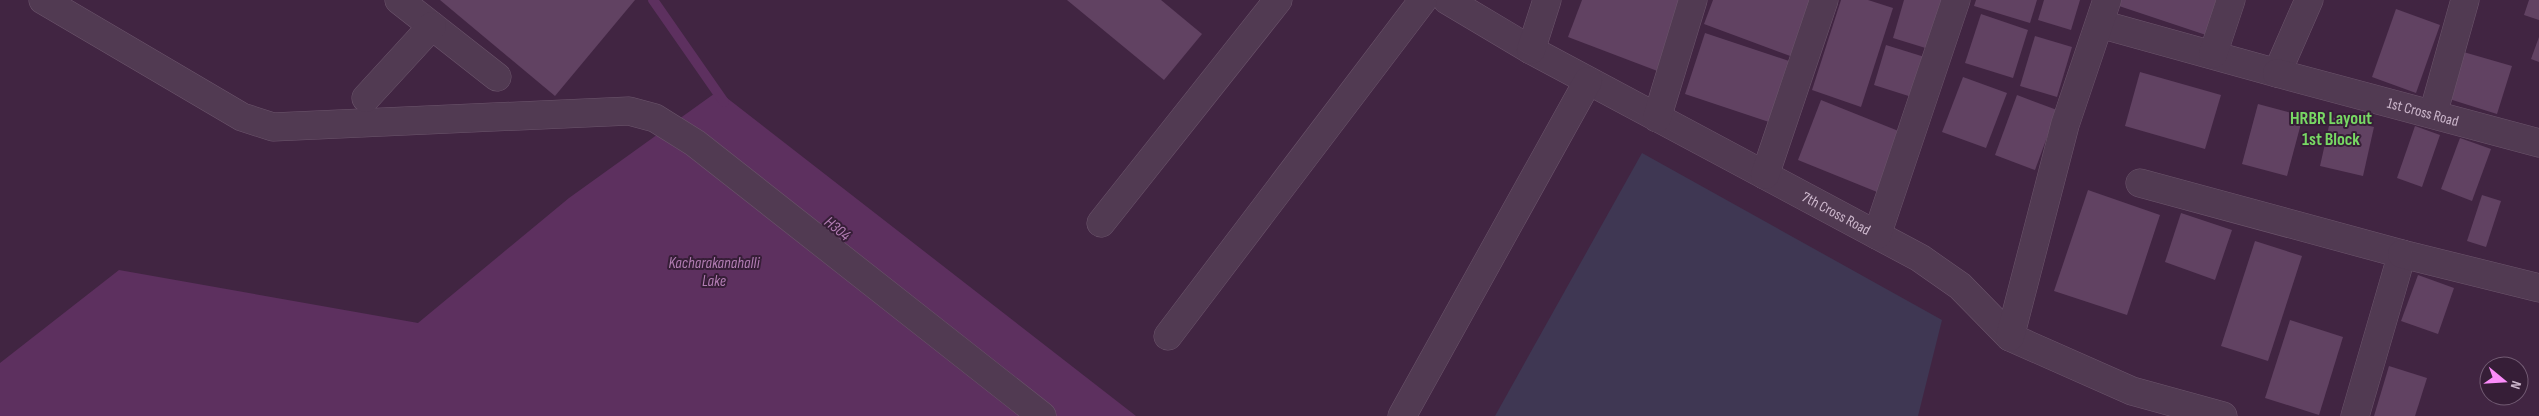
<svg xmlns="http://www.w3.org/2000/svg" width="2539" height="416" viewBox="0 0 2539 416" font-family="'Sofia Sans Condensed',sans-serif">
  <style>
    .green { fill: #3f3753 }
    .water { fill: #5d305f }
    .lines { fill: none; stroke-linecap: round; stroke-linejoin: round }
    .stream { stroke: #5d305f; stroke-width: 10 }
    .building { fill: #614262 }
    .minor-casing { stroke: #6c556c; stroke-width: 29 }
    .minor { stroke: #513a52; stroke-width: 28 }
    .labels { text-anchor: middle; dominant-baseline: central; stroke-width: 4; stroke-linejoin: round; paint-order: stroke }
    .street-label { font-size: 15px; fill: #ccb7cc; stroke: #361e37 }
    .water-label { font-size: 16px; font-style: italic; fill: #b27db3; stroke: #361e37 }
    .quarter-label { font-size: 18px; font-weight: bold; fill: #78d964; stroke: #361e37 }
  </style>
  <rect width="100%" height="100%" fill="#412542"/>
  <path class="green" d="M1642,153L1942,320L1918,416H1495Z"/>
  <path class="water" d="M718,91L1136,416H0V363L119,270L418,323L569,198Z"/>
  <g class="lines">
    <path class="stream" d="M653,0L724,102"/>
  </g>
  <g class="building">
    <path d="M440,0H635L555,96Z"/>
    <path d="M1067,0H1161L1202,34L1164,80Z"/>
    <path d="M1582,0H1688L1660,72L1568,37Z"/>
    <path d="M1713,0H1823L1801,60L1704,24Z"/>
    <path d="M1841,0H1868L1893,8L1861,107L1812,90Z"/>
    <path d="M1904,0H1947L1932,50L1893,38Z"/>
    <path d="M1976,0H2037L2030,23L1974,6Z"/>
    <path d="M2044,0H2080L2071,30L2038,20Z"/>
    <path d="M2115,0H2221L2209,36L2113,4Z"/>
    <path d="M2529,0H2539V20L2524,15Z"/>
    <path d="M2396,9L2440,25L2416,93L2372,77Z"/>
    <path d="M1981,14L2028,30L2013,78L1965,63Z"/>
    <path d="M1705,33L1795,63L1775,124L1685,94Z"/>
    <path d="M2035,36L2072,47L2057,97L2020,86Z"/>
    <path d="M2539,37V62L2531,59Z"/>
    <path d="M1886,45L1931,59L1918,99L1874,85Z"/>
    <path d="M2460,51L2512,66L2497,114L2446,98Z"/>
    <path d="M2140,72L2221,95L2205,149L2125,126Z"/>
    <path d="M1963,77L2007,93L1986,148L1942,132Z"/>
    <path d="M2017,95L2057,110L2035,170L1995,155Z"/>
    <path d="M1821,100L1906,134L1882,194L1798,160Z"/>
    <path d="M2258,104L2303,116L2287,176L2242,164Z"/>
    <path d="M2331,117L2374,127L2363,176L2320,166Z"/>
    <path d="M2415,126L2440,135L2422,187L2397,178Z"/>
    <path d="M2460,138L2491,149L2472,201L2441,189Z"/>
    <path d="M2088,190L2160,215L2127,315L2054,291Z"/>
    <path d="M2482,195L2501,201L2486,247L2467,241Z"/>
    <path d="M2181,213L2232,230L2215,280L2165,262Z"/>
    <path d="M2255,241L2302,256L2268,361L2221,346Z"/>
    <path d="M2418,275L2454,288L2438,334L2401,321Z"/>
    <path d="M2290,320L2343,337L2319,415L2265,398Z"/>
    <path d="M2389,366L2427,378L2415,416H2374Z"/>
  </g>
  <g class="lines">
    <defs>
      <g id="minor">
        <path d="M43,0L242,117L273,127L629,111L655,118L695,143L1042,416"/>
        <path d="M399,0L497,77"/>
        <path id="s1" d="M1447,0L1531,50L1920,258L1960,286L2010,337L2132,391L2223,416"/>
        <path d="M2100,24L2277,73L2309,0"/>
        <path d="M1531,50L1547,0"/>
        <path d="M2213,54L2231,0"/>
        <path id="s2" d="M2277,73L2539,143"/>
        <path d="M366,98L432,26"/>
        <path d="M2433,114L2465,0"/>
        <path d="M1657,118L1693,0"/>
        <path d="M1765,175L1824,0"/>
        <path d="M2140,183L2402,254L2355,416"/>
        <path d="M1101,223L1278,0"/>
        <path d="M1877,235L1956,0"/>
        <path d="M2402,254L2539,288"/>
        <path d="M1168,336L1423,0"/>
        <path d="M2010,337L2065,125L2107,0"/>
        <path d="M1402,416L1588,81"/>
      </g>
    </defs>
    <use href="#minor" class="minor-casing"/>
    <use href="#minor" class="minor"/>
  </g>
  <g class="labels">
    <g class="street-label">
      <text stroke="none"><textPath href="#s2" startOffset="151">1st Cross Road</textPath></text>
      <text stroke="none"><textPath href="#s1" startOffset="444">7th Cross Road</textPath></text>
    </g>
    <g class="water-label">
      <text transform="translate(837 229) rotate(39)">H304</text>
      <text x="714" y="263">Kacharakanahalli<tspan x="714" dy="18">Lake</tspan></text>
    </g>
    <g class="quarter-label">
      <text x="2331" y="118">HRBR Layout<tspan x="2331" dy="21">1st Block</tspan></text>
    </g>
  </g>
  <g transform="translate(2504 381) rotate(108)"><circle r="24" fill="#361e37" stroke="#725b73"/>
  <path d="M0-4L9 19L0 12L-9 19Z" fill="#fb8cfa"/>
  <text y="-8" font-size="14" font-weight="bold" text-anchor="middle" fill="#ccb7cc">N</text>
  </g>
</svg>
